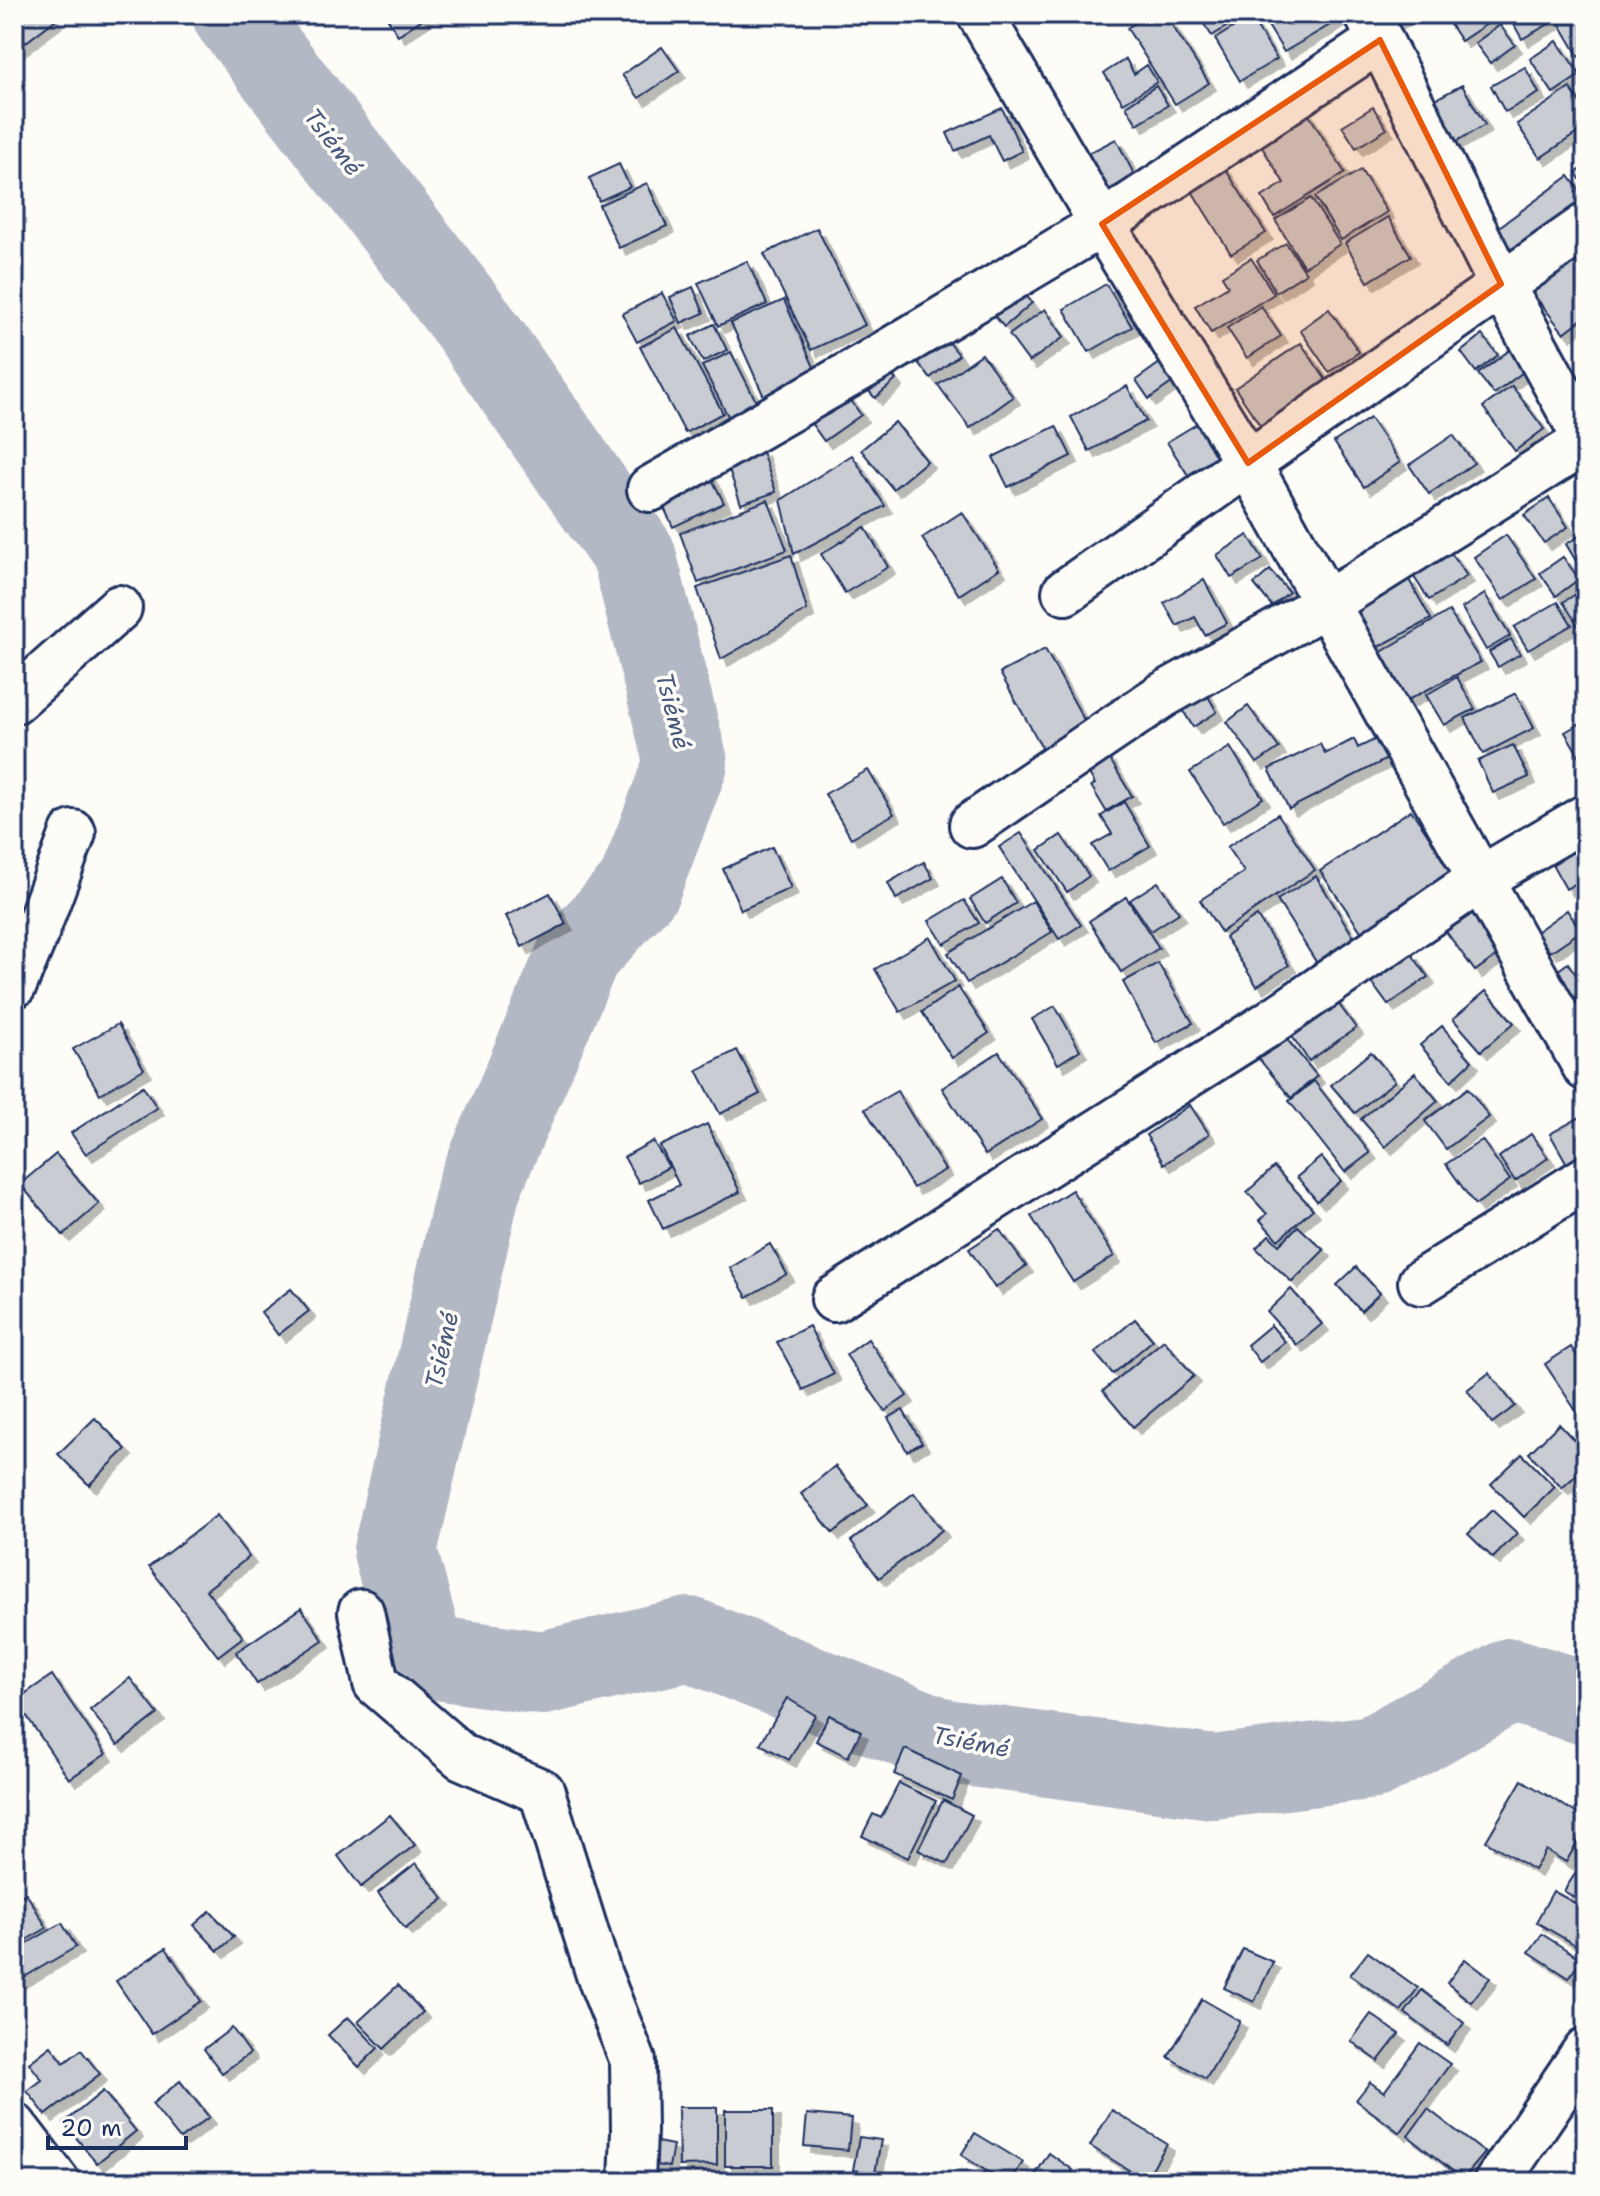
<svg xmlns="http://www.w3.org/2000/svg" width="1600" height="2196" viewBox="0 0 1600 2196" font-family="'Shantell Sans',sans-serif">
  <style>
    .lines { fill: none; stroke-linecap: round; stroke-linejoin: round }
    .river { stroke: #b3b8c5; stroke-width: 84 }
    .building { fill: #c9ccd3; stroke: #1b2f5e; stroke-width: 2; filter: url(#shadow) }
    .minor-casing { stroke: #1b2f5e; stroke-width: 50 }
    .minor { stroke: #fdfcf7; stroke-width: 44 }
    .marked { fill: #e8590c; fill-opacity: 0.2; stroke: #e8590c; stroke-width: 6; stroke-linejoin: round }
    .labels { text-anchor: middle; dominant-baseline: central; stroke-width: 7; stroke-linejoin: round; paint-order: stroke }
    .water-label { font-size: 24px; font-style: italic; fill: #49587d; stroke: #fdfcf7 }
  </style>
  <defs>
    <filter id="shadow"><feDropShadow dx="7" dy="7" stdDeviation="0" flood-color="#0004"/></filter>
  </defs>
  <rect width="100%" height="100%" fill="#fdfcf7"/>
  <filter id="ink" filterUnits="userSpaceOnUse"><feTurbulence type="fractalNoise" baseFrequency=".0125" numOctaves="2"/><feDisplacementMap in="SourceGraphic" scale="16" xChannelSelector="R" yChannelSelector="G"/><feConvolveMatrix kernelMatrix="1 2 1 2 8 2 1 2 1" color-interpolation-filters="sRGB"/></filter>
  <g filter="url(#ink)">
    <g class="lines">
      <path class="river" d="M234,14L471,321L634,555L686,763L639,887L579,953L479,1187L395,1551L423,1656L542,1673L689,1639L944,1741L1213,1777L1374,1757L1511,1680L1586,1703"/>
    </g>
    <g class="building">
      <path d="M14,14H50L55,20L17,49L14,44Z"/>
      <path d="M385,14H430L398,35Z"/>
      <path d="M1150,14H1165L1209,83L1175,104L1127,28Z"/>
      <path d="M1197,14H1246L1212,36Z"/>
      <path d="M1261,14H1344L1345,16L1284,52Z"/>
      <path d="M1385,14H1410L1391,24Z"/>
      <path d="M1443,14H1486L1491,21L1461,41Z"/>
      <path d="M1508,14H1548L1553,22L1522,39Z"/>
      <path d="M1554,14H1586V53L1579,57Z"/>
      <path d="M1250,17L1277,59L1240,81L1215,39Z"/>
      <path d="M1500,25L1515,45L1490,63L1475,43Z"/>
      <path d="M1557,41L1580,75L1553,93L1530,59Z"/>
      <path d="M662,47L679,71L639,98L622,75Z"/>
      <path d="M1126,59L1134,74L1147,65L1157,82L1123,103L1104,73Z"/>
      <path d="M1525,67L1539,93L1505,112L1491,86Z"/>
      <path d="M1462,85L1485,125L1455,142L1432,101Z"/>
      <path d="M1156,86L1168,105L1137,124L1126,106Z"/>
      <path d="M1570,88L1586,111V127L1540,158L1517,124Z"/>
      <path d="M1373,107L1387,129L1356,148L1342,126Z"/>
      <path d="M1002,108L1022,151L1002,161L989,135L955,151L947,133Z"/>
      <path d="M1306,110L1345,173L1274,217L1262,197L1284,183L1257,139Z"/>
      <path d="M1116,139L1135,176L1099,195L1079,158Z"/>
      <path d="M619,164L630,187L599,201L589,178Z"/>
      <path d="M1586,166V188L1576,173Z"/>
      <path d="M1224,167L1266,233L1231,254L1190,188Z"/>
      <path d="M1361,170L1387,212L1341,240L1315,197Z"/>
      <path d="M1569,176L1586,199V208L1516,259L1495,230Z"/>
      <path d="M647,183L667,226L619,248L599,205Z"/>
      <path d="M1311,198L1340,244L1304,267L1275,220Z"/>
      <path d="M1388,217L1411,256L1368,282L1345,243Z"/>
      <path d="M817,228L865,325L811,350L764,254Z"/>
      <path d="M1286,243L1306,273L1276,292L1257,260Z"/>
      <path d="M1573,257L1586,273V316L1564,333L1530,290Z"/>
      <path d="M1251,258L1274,294L1211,333L1195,306L1228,286L1222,276Z"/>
      <path d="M747,261L767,304L718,326L698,283Z"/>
      <path d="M1015,283L1032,303L1004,327L986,306Z"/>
      <path d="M1106,284L1132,327L1089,352L1064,309Z"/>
      <path d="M693,287L704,313L681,323L670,297Z"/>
      <path d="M662,293L677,321L637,342L622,314Z"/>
      <path d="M784,300L818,376L765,399L731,323Z"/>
      <path d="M1261,306L1281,336L1247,358L1227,328Z"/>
      <path d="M1045,309L1064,337L1029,362L1009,335Z"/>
      <path d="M1329,309L1359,352L1329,372L1300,330Z"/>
      <path d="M714,324L727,350L703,362L690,336Z"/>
      <path d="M677,328L723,413L685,433L640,347Z"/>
      <path d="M938,328L959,355L930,378L909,351Z"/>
      <path d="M1482,335L1498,355L1476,372L1461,352Z"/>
      <path d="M1301,343L1332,389L1266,434L1235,388Z"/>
      <path d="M1511,349L1527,369L1494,394L1478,374Z"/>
      <path d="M731,352L757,403L729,418L702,366Z"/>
      <path d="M982,354L1013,397L970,428L938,385Z"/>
      <path d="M881,362L896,380L875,398L859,380Z"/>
      <path d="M1160,363L1173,382L1149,399L1136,380Z"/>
      <path d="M1127,386L1146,421L1089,451L1071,417Z"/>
      <path d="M1512,386L1544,429L1515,451L1483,407Z"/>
      <path d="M843,389L861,415L824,441L806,416Z"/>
      <path d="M1370,418L1400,462L1364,487L1334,442Z"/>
      <path d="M895,422L927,461L893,489L861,450Z"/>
      <path d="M1200,422L1221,454L1188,475L1167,442Z"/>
      <path d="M1056,426L1071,456L1008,487L993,457Z"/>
      <path d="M1453,435L1474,463L1429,494L1409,465Z"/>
      <path d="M761,449L776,492L741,504L726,461Z"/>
      <path d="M852,455L885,506L794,554L781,500Z"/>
      <path d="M709,473L724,503L673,527L659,497Z"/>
      <path d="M1549,498L1568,527L1544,543L1524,515Z"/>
      <path d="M768,500L787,550L698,583L680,533Z"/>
      <path d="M962,512L999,569L959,595L922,538Z"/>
      <path d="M865,527L888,567L845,593L821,554Z"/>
      <path d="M1586,532V578L1566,544Z"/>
      <path d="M1248,535L1263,559L1231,578L1217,555Z"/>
      <path d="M1506,535L1536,579L1503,600L1474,557Z"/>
      <path d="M1449,550L1467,576L1429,600L1412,574Z"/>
      <path d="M791,555L807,610L721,659L697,588Z"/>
      <path d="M1563,557L1579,579L1556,596L1540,573Z"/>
      <path d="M1270,570L1289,592L1272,606L1254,584Z"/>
      <path d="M1408,578L1431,619L1367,653L1344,612Z"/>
      <path d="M1204,580L1227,623L1205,635L1195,617L1177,626L1164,603Z"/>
      <path d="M1586,588V623L1579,627L1563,602Z"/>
      <path d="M1485,594L1510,636L1486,650L1462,608Z"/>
      <path d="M1558,602L1572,625L1528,650L1514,627Z"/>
      <path d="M1449,611L1481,662L1398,705L1370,659Z"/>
      <path d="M1511,639L1520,654L1498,667L1489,652Z"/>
      <path d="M1045,649L1088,727L1044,751L1000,673Z"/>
      <path d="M1457,677L1475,709L1444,725L1426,695Z"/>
      <path d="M1200,682L1217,712L1193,727L1175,697Z"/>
      <path d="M1516,693L1534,728L1483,754L1465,718Z"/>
      <path d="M1248,706L1279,748L1257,763L1227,722Z"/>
      <path d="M1586,720V756L1581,759L1565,732Z"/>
      <path d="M1378,738L1389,758L1289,809L1269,769L1320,744L1325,754L1354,739L1358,748Z"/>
      <path d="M1513,745L1529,777L1493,793L1478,761Z"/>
      <path d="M1230,747L1263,798L1223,823L1190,772Z"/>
      <path d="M1108,756L1132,796L1106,811L1091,786L1095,784L1086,768Z"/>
      <path d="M868,770L894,814L851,838L825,794Z"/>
      <path d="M1124,802L1150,846L1108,871L1092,845L1112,834L1101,816Z"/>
      <path d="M1411,810L1460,881L1369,943L1320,871Z"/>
      <path d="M1278,814L1315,870L1221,932L1200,900L1244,872L1227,847Z"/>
      <path d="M1021,833L1081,925L1059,939L999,847Z"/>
      <path d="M1061,835L1089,876L1067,892L1039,850Z"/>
      <path d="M1586,845V878L1566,889L1552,864Z"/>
      <path d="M772,847L791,888L741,910L723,869Z"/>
      <path d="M924,862L933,878L896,899L888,883Z"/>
      <path d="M1316,876L1358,944L1320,968L1277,900Z"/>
      <path d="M1002,879L1016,903L985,923L970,899Z"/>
      <path d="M1158,882L1179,913L1151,931L1130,900Z"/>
      <path d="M550,893L566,924L522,947L506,916Z"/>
      <path d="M1126,897L1159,948L1121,972L1089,921Z"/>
      <path d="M964,900L979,923L944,944L929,921Z"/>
      <path d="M1033,901L1052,932L967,983L948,953Z"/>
      <path d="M1469,906L1502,952L1475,971L1442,926Z"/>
      <path d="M1567,910L1581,931L1550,952L1536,932Z"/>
      <path d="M1257,916L1289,965L1257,986L1225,937Z"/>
      <path d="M930,937L955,981L900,1012L875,969Z"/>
      <path d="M1411,953L1428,977L1388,1005L1371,982Z"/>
      <path d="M1158,963L1193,1023L1156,1043L1123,982Z"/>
      <path d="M1568,963L1577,976L1586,970V994L1569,1006L1549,977Z"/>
      <path d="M958,987L989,1033L952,1058L922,1012Z"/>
      <path d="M1486,991L1514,1023L1481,1051L1453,1019Z"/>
      <path d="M1333,996L1356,1028L1309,1061L1287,1029Z"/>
      <path d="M1586,1000V1027L1564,1012Z"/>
      <path d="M1055,1006L1080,1050L1058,1064L1032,1019Z"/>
      <path d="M118,1024L144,1069L100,1094L73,1049Z"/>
      <path d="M1442,1026L1472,1061L1451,1081L1420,1045Z"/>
      <path d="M1281,1032L1317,1076L1291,1098L1255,1054Z"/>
      <path d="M737,1050L760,1094L720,1114L697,1070Z"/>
      <path d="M999,1052L1042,1119L985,1155L942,1088Z"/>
      <path d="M1371,1052L1395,1081L1355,1113L1331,1085Z"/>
      <path d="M1415,1073L1438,1101L1385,1147L1361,1119Z"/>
      <path d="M1314,1081L1370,1153L1345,1172L1289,1101Z"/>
      <path d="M143,1086L157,1108L86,1154L71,1133Z"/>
      <path d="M1468,1088L1489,1117L1446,1149L1425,1121Z"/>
      <path d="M897,1091L945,1170L913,1188L865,1109Z"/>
      <path d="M1190,1105L1209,1134L1164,1164L1146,1135Z"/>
      <path d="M1586,1114V1160L1570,1169L1550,1134Z"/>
      <path d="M707,1124L740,1192L663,1229L649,1200L679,1185L660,1146Z"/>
      <path d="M1531,1134L1548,1158L1515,1181L1499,1157Z"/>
      <path d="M1482,1140L1510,1180L1475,1205L1446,1164Z"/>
      <path d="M653,1141L669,1167L639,1183L624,1157Z"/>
      <path d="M56,1154L99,1204L63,1235L20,1184Z"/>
      <path d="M1321,1157L1341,1181L1317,1201L1297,1177Z"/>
      <path d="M1274,1167L1313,1209L1278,1240L1260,1220L1267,1214L1247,1192Z"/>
      <path d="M1072,1190L1114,1256L1073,1282L1031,1216Z"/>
      <path d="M1298,1226L1324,1250L1292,1282L1256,1248L1269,1235L1279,1245Z"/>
      <path d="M999,1229L1026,1266L995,1288L969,1249Z"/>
      <path d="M770,1244L787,1274L747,1297L730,1268Z"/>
      <path d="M1356,1267L1380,1293L1361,1311L1337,1285Z"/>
      <path d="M291,1289L309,1311L278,1335L261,1312Z"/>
      <path d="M1291,1289L1322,1324L1297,1345L1267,1312Z"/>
      <path d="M1135,1319L1153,1340L1113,1374L1095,1353Z"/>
      <path d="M1271,1325L1285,1342L1260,1362L1247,1345Z"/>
      <path d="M809,1326L834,1374L803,1390L777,1342Z"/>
      <path d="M1586,1331V1351L1577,1336Z"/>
      <path d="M868,1339L907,1396L885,1411L846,1355Z"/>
      <path d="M1164,1340L1194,1376L1133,1427L1103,1391Z"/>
      <path d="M1571,1347L1586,1370V1426L1545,1364Z"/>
      <path d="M1489,1373L1515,1406L1492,1423L1467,1390Z"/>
      <path d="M903,1410L922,1443L907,1451L888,1418Z"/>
      <path d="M95,1418L126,1449L89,1485L58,1454Z"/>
      <path d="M1559,1424L1586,1453V1466L1562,1488L1529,1453Z"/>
      <path d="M1522,1454L1555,1487L1524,1517L1491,1484Z"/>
      <path d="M835,1466L868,1505L833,1533L801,1494Z"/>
      <path d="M914,1493L942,1530L879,1578L851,1541Z"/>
      <path d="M1492,1510L1517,1533L1493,1558L1468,1534Z"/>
      <path d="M217,1515L249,1557L206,1590L243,1637L218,1656L149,1567Z"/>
      <path d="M301,1608L323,1640L257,1684L236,1652Z"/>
      <path d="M52,1675L106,1754L69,1779L16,1700Z"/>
      <path d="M130,1678L158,1714L118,1745L90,1710Z"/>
      <path d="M787,1698L815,1715L789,1760L760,1744Z"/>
      <path d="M829,1715L861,1731L848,1757L816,1741Z"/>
      <path d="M905,1749L962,1776L952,1800L894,1774Z"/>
      <path d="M1522,1780L1586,1819V1828L1566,1862L1546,1850L1534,1870L1486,1841Z"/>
      <path d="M899,1783L936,1801L908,1858L862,1836L873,1814L881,1818Z"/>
      <path d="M943,1800L972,1815L947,1864L918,1850Z"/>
      <path d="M390,1815L415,1845L361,1887L338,1856Z"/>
      <path d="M1586,1857V1905L1564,1891Z"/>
      <path d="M416,1863L444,1899L405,1929L378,1893Z"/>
      <path d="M1553,1891L1586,1909V1939L1581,1948L1536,1922Z"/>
      <path d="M26,1893L47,1928L14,1947V1900Z"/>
      <path d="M210,1911L234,1937L218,1951L194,1925Z"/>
      <path d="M62,1923L76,1947L14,1983V1951Z"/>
      <path d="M1542,1934L1581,1959L1569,1978L1529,1952Z"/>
      <path d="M166,1948L201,2001L152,2034L116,1981Z"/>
      <path d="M1243,1949L1273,1962L1254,2002L1224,1988Z"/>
      <path d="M1368,1952L1418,1988L1401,2011L1350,1975Z"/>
      <path d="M1465,1959L1490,1978L1471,2002L1447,1983Z"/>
      <path d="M398,1985L423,2012L384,2049L358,2022Z"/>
      <path d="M1422,1990L1464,2023L1447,2045L1405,2013Z"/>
      <path d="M1202,1999L1240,2021L1206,2079L1168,2057Z"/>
      <path d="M1371,2014L1399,2034L1378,2061L1351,2041Z"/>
      <path d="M348,2017L378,2048L359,2067L328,2035Z"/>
      <path d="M232,2028L250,2053L222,2073L204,2049Z"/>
      <path d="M1420,2043L1450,2064L1400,2133L1356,2100L1370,2082L1384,2092Z"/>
      <path d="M51,2046L64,2063L81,2050L100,2074L46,2115L27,2091L42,2080L29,2063Z"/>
      <path d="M180,2081L209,2117L180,2139L152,2104Z"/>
      <path d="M103,2091L136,2131L97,2163L64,2123Z"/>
      <path d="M678,2107H717V2165L679,2166Z"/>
      <path d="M1428,2109L1485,2153L1463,2179L1408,2136Z"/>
      <rect x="725" y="2110" width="48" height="56"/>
      <path d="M1112,2110L1167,2144L1145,2180L1090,2146Z"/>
      <path d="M807,2114L851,2118L848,2150L804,2146Z"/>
      <path d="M975,2133L1023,2162L1010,2182H1004L961,2155Z"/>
      <path d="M859,2137L881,2140L875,2173L853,2170Z"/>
      <path d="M647,2140L673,2145L669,2167L643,2163Z"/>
      <path d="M14,2151L21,2160L15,2164L22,2174L14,2180Z"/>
      <path d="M1049,2153L1073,2170L1065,2182H1035L1032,2180Z"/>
    </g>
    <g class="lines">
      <defs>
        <g id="minor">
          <path d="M980,14L1102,224L1248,463L1586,1068"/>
          <path d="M1368,16L1501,284L1586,440"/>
          <path d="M650,489L871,362L1102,224L1380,40"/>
          <path d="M1065,592L1586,226"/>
          <path d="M14,701L119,608"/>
          <path d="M972,825L1163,695L1326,604L1586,441"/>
          <path d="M14,985L37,930L73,833"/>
          <path d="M1421,1282L1586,1179"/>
          <path d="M834,1299L1267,1025L1482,878L1586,817"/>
          <path d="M361,1612L376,1683L462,1757L542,1792L599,1975L633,2061L634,2131L632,2182"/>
          <path d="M14,2126L57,2182"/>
          <path d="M1497,2182L1586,2050"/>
        </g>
      </defs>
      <use href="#minor" class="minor-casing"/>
      <use href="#minor" class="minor"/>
    </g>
  </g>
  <path class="marked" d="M1380,40L1501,284L1248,463L1102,224Z"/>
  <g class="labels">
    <g class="water-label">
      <text transform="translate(333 142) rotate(52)">Tsiémé</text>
      <text transform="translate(673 711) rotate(76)">Tsiémé</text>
      <text transform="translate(442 1350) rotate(-77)">Tsiémé</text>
      <text transform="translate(971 1742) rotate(11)">Tsiémé</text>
    </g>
  </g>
  <rect width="1600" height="2196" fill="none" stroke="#fdfcf7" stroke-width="48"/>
  <rect x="24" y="24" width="1552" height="2148" fill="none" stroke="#1b2f5e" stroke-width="3" filter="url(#ink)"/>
  <path d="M48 2136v12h138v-12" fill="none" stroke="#1b2f5e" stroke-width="4"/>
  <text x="60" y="2136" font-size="24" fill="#1b2f5e" stroke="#fdfcf7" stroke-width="6" paint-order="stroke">20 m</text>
</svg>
